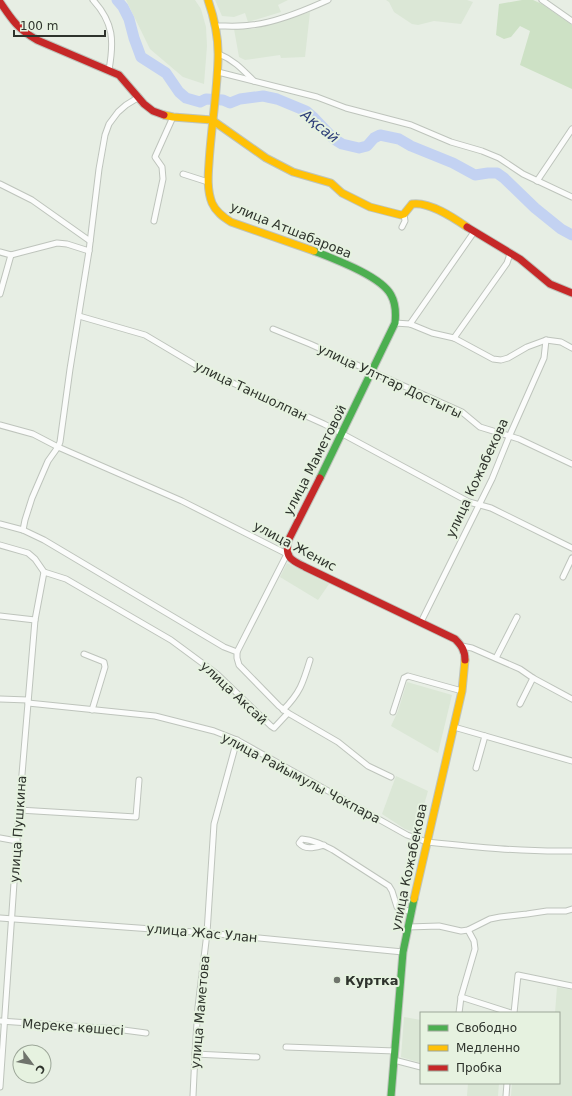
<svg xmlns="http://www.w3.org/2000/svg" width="572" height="1096" viewBox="0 0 572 1096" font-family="'DejaVu Sans',sans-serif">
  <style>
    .built { fill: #dbe7d6 }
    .green { fill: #cde1c5 }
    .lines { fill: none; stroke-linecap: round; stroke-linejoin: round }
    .river { stroke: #c3d2f2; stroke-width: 11 }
    .street-casing { stroke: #bec4bc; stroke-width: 7 }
    .fast-casing { stroke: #bec4bc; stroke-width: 9 }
    .slow-casing { stroke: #bec4bc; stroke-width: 9 }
    .jam-casing { stroke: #bec4bc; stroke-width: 9 }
    .street { stroke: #fbfcfb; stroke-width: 5 }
    .fast { stroke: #4caf50; stroke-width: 7 }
    .slow { stroke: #ffc107; stroke-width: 7 }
    .jam { stroke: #c62828; stroke-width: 7 }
    .poi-dot { fill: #6f746c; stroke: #e6f2e0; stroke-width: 1.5 }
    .labels { text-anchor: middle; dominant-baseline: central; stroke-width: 4; stroke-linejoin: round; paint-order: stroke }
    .street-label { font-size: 13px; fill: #2e332c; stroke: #e6f2e0 }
    .poi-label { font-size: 13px; font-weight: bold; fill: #2e332c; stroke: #e6f2e0; text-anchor: start }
    .water-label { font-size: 14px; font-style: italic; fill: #2a3b76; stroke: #e6f2e0 }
  </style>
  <rect width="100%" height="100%" fill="#e7eee4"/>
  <g class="built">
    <path d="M126,0H195L201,9L206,27L207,46L204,84L183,77L150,49Z"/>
    <path d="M215,0H288L278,5L281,12L248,22L245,13L234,17L222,16Z"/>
    <path d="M386,0H467L473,2L461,24L434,21L418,25L412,24L394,12L389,2Z"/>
    <path d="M310,12L305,57L281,58L280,55L245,60L239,57L234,29H253L275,23Z"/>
    <path d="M287,563L329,584L318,600L280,577Z"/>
    <path d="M407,682L452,695L438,753L391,726L398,711Z"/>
    <path d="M396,776L428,791L416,833L405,829L382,814Z"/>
    <path d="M557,987L572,990V1096H511L512,1083H559V1013H555Z"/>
    <path d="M404,1017L421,1020V1063L401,1057Z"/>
    <path d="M468,1083H499L498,1096H467Z"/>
  </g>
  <path class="green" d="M522,0H533L542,4L572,25V89L520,65L530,31L520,26L511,37L504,39L496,35L499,4Z"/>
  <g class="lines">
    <path class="river" d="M117,0L123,7L129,19L134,38L141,57L166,73L179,92L186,98L200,102L206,99L223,100L230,103L240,99L263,96L277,99L306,111L314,118L334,139L342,144L359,148L367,146L374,138L380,135L399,139L411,146L453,163L475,175L488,173H497L504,178L535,208L561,229L572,235"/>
    <defs>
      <g id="street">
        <path d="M93,0C114,23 114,41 109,70"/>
        <path d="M542,0L572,21"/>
        <path d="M217,26C228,26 240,27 251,25C275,23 306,10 328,0"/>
        <path d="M219,54C234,60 243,70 254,81"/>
        <path d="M218,72L317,97L346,108L411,125L451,142L482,151L499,158L523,174L572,197"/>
        <path d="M183,174L208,182"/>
        <path d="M537,181L572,129"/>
        <path d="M0,184L32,200L90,241"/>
        <path d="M154,221L163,179L162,167L155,157L173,117"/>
        <path d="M402,227L405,221L404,214"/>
        <path d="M0,252L11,255L57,243L67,244L89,251"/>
        <path d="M0,294L11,255"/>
        <path d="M79,316L145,335L204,370L324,424L469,502L491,508L572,548"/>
        <path d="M395,323L410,324L432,333L454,338L493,359L501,360L508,358L527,347L546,340L561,342L572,348"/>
        <path d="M410,324L474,232"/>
        <path d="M273,329L310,344L462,412L480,427L519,439L572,464"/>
        <path d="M454,338L507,263L510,254"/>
        <path d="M0,425L33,434L58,447L182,501L287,554L237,652"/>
        <path d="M0,524L23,530L44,540L224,647L237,652V658L239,665L279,706L288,713L338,742L368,766L391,777"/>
        <path d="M23,530L25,520L32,498L48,461L58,447L60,442L70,369L89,251L99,169L105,135L109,124L118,112L126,105L139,97"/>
        <path d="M0,545L28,553L35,559L44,572L66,579L171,640L217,674L271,726L274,728L288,713"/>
        <path d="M563,577L572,558"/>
        <path d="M0,616L35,620"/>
        <path d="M421,622L492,479L509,437L544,358L546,340"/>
        <path d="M462,646L472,648L520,669L533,678L572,699"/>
        <path d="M84,654L104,662L105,667L92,710"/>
        <path d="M496,658L517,617"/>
        <path d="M0,699L28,700"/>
        <path d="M28,703L155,716L214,731L237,740L407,835L427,842C475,847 523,852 572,851"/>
        <path d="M520,704L533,678"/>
        <path d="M283,710C300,693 303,683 310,660"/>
        <path d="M393,712L404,678L408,676L462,691"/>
        <path d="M454,727L572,761"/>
        <path d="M476,768L485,736"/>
        <path d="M19,810L136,817L139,780"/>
        <path d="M0,838L17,841"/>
        <path d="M324,845C316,847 306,851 299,843L302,839C314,840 323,845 333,850L389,886L392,891L397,907L401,909L412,912"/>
        <path d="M0,918L207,933L403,952"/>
        <path d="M408,927L439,926L461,931L468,930L490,919L500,917L527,914L547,911H566L572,909"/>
        <path d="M461,997L511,1013"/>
        <path d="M459,1013L461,997L475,949L474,941L468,930"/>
        <path d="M514,1013L518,975L572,986"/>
        <path d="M0,1021L116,1029L146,1033"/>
        <path d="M286,1047L395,1051"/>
        <path d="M195,1054L257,1057"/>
        <path d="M394,1060L421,1067"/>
        <path d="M0,1087L19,810L35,620L44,572"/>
        <path d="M193,1096L195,1054L198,1007L207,933L214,824L237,740"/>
        <path d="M506,1096L507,1083"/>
      </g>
      <g id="fast">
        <path d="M314,251C334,259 381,276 391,295C396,304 396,314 395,323L320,478"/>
        <path d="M391,1096L403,952L414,899"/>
      </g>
      <g id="slow">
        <path d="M208,0C215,20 219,39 218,60C217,94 211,129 209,163C208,176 207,190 212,203C216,212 223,217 231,222L314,251"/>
        <path d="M164,115L173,117L212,120L266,158L293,172L331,183L342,193L370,207L401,215L404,214L412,204C429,201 454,218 467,227"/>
        <path d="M414,899L462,691L465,660"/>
      </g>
      <g id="jam">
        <path d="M0,2C12,20 18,29 37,40L119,75L144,104L153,111L164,115"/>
        <path d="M467,227L520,259L550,284L572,293"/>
        <path d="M320,478L288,541C285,558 291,560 305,567L455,639C461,645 465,650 465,660"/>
      </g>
    </defs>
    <use href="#street" class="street-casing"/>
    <use href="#fast" class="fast-casing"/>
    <use href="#slow" class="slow-casing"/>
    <use href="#jam" class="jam-casing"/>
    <use href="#street" class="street"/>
    <use href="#fast" class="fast"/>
    <use href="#slow" class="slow"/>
    <use href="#jam" class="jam"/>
  </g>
  <circle class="poi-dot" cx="337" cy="980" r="4"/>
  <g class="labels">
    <g class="street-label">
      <text transform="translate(291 230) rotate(22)">улица Атшабарова</text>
      <text transform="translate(390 381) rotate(25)">улица Улттар Достыгы</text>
      <text transform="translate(251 391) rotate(25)">улица Таншолпан</text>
      <text transform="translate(315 460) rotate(-63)">улица Маметовой</text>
      <text transform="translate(477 478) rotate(-65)">улица Кожабекова</text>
      <text transform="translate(295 546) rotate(28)">улица Женис</text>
      <text transform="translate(234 693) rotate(43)">улица Аксай</text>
      <text transform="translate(301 778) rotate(28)">улица Райымулы Чокпара</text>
      <text transform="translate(18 829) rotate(-86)">улица Пушкина</text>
      <text transform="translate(409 867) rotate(-78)">улица Кожабекова</text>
      <text transform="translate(202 933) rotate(5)">улица Жас Улан</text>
      <text transform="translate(200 1012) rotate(-85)">улица Маметова</text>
      <text transform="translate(73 1027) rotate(4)">Мереке көшесі</text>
    </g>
    <g class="poi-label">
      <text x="345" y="980">Куртка</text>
    </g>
    <g class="water-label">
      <text transform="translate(320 126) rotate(39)">Ақсай</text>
    </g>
  </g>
  <rect x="420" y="1012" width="140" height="72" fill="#e6f2e0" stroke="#9ca698"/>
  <rect x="428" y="1025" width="20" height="6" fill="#4caf50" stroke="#9ca698"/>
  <text x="456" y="1032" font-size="12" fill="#2e332c">Свободно</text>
  <rect x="428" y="1045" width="20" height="6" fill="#ffc107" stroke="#9ca698"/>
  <text x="456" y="1052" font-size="12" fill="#2e332c">Медленно</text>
  <rect x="428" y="1065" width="20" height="6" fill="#c62828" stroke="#9ca698"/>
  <text x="456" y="1072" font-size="12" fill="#2e332c">Пробка</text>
  <g transform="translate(32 1064) rotate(122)"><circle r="19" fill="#e6f2e0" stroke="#9ca698"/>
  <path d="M0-3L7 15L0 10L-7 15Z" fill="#6f746c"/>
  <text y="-6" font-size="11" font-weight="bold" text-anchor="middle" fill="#2e332c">С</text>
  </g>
  <path d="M14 30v6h91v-6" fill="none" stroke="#2e332c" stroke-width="2"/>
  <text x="20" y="30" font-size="12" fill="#2e332c" stroke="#e6f2e0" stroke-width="3" paint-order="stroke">100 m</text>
</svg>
